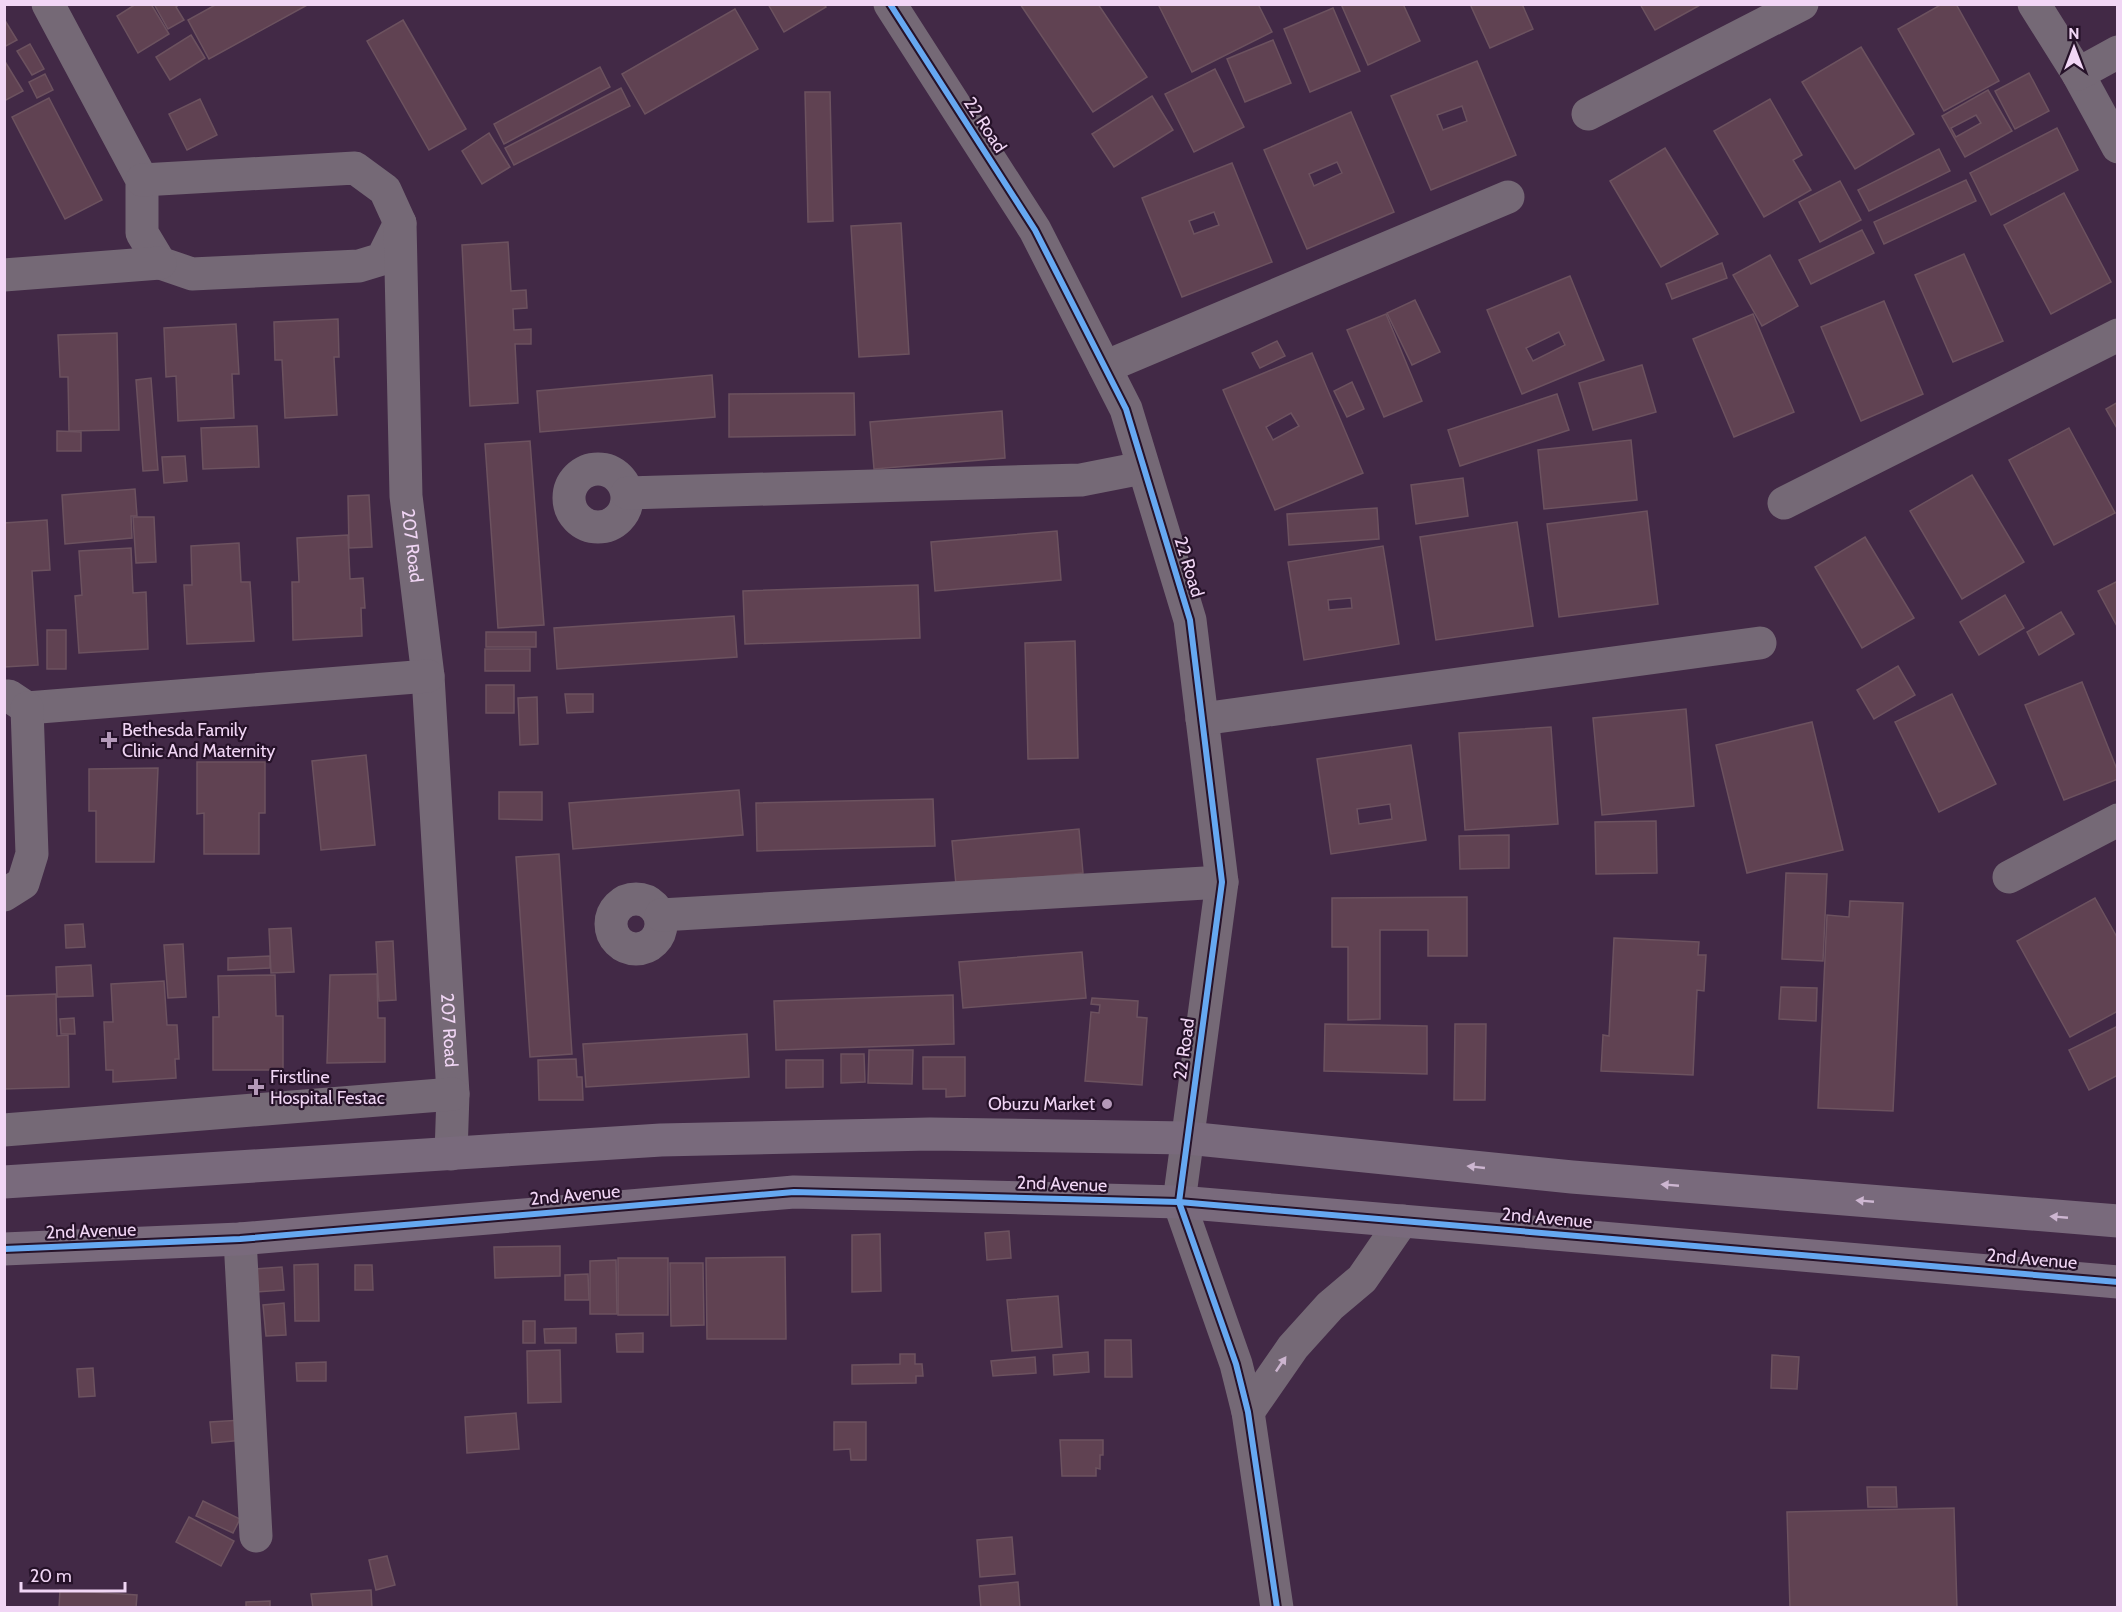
<svg xmlns="http://www.w3.org/2000/svg" width="2122" height="1612" viewBox="0 0 2122 1612" font-family="Cabin,sans-serif">
  <style>
    .building { fill: #604252; stroke: #6c525f; stroke-width: 1.5; fill-rule: evenodd }
    .lines { fill: none; stroke-linecap: round; stroke-linejoin: round }
    .street { stroke: #756976; stroke-width: 33 }
    .secondary { stroke: #796a7c; stroke-width: 33 }
    .cycleway-casing { stroke: #261229; stroke-width: 10 }
    .cycleway { stroke: #66a8f1; stroke-width: 6 }
    .oneway { fill: #cdb6d1 }
    .oneway2 { fill: #ccb5cf }
    .poi-dot { fill: #b499b8; stroke: #261229; stroke-width: 2 }
    .labels { text-anchor: middle; dominant-baseline: central; stroke-width: 4.5; stroke-linejoin: round; paint-order: stroke }
    .street-label { font-size: 18px; fill: #f1d6f5; stroke: #261229 }
    .poi-label { font-size: 18px; fill: #f1d6f5; stroke: #261229; text-anchor: start }
  </style>
  <rect width="100%" height="100%" fill="#422946"/>
  <g class="building">
    <path d="M136,4H151L169,34L138,53L117,16Z"/>
    <path d="M154,4H180L176,7L184,20L168,29Z"/>
    <path d="M217,4H309L209,59L188,20Z"/>
    <path d="M768,4H824L826,7L784,32Z"/>
    <path d="M1020,4H1098L1147,77L1093,112Z"/>
    <path d="M1158,4H1258L1272,32L1192,72Z"/>
    <path d="M1341,4H1403L1420,41L1368,65Z"/>
    <path d="M1470,4H1522L1533,29L1490,48Z"/>
    <path d="M1640,4H1702L1655,30Z"/>
    <path d="M1942,4H1956L1999,81L1944,111L1898,29Z"/>
    <path d="M1333,8L1360,71L1310,92L1284,29Z"/>
    <path d="M735,9L758,49L645,114L622,74Z"/>
    <path d="M4,19L17,40L4,47Z"/>
    <path d="M403,20L466,129L429,150L367,41Z"/>
    <path d="M191,35L205,58L170,80L156,57Z"/>
    <path d="M1273,40L1291,83L1245,102L1227,59Z"/>
    <path d="M30,44L44,69L32,75L17,51Z"/>
    <path d="M1861,47L1914,134L1855,169L1802,82Z"/>
    <path d="M4,60L23,91L4,101Z"/>
    <path d="M1477,61L1516,155L1431,190L1391,96ZM1462,106L1467,121L1443,130L1437,115Z"/>
    <path d="M600,67L610,87L504,144L494,124Z"/>
    <path d="M1215,69L1244,127L1194,152L1165,94Z"/>
    <path d="M2029,73L2049,111L2015,129L1995,91Z"/>
    <path d="M45,74L53,90L37,98L29,82Z"/>
    <path d="M621,88L630,106L514,165L505,148Z"/>
    <path d="M1988,90L2012,131L1965,157L1942,116ZM1976,115L1981,123L1956,137L1951,128Z"/>
    <path d="M805,92H830L833,221L808,222Z"/>
    <path d="M1152,96L1173,130L1114,167L1092,134Z"/>
    <path d="M49,98L102,200L65,219L12,117Z"/>
    <path d="M200,99L217,135L187,150L169,114Z"/>
    <path d="M1770,99L1802,155L1793,160L1811,190L1764,217L1714,131Z"/>
    <path d="M1351,112L1394,212L1307,249L1264,150ZM1337,162L1342,173L1314,186L1309,174Z"/>
    <path d="M2057,128L2078,170L1991,215L1970,173Z"/>
    <path d="M489,133L510,167L482,184L462,151Z"/>
    <path d="M1665,148L1718,234L1661,267L1610,181Z"/>
    <path d="M1939,149L1950,171L1869,211L1858,190Z"/>
    <path d="M1232,163L1272,262L1182,297L1142,198ZM1214,212L1219,225L1194,234L1189,221Z"/>
    <path d="M1966,180L1976,201L1884,244L1874,222Z"/>
    <path d="M1840,181L1861,220L1820,242L1799,202Z"/>
    <path d="M2064,193L2111,282L2051,314L2004,225Z"/>
    <path d="M901,223L909,354L859,357L851,226Z"/>
    <path d="M1862,230L1874,253L1811,284L1799,260Z"/>
    <path d="M508,242L511,291L526,290L527,308L513,309L514,330L531,329V344H515L518,403L470,406L462,245Z"/>
    <path d="M1964,254L2003,341L1953,362L1915,275Z"/>
    <path d="M1770,255L1798,306L1762,326L1733,275Z"/>
    <path d="M1722,263L1727,278L1672,299L1666,284Z"/>
    <path d="M1570,276L1604,360L1522,394L1487,310ZM1559,332L1565,345L1533,361L1526,348Z"/>
    <path d="M1415,300L1440,352L1412,365L1387,313Z"/>
    <path d="M1884,301L1923,394L1861,421L1821,327Z"/>
    <path d="M1386,314L1422,401L1384,417L1347,330Z"/>
    <path d="M1753,314L1794,412L1734,437L1693,339Z"/>
    <path d="M338,319L339,357H334L337,415L285,418L282,360H275L274,322Z"/>
    <path d="M236,324L239,374H232L234,418L178,421L176,376L166,377L164,328Z"/>
    <path d="M117,333L119,430L69,431L68,377H60L58,335Z"/>
    <path d="M1277,341L1285,356L1260,368L1252,353Z"/>
    <path d="M1312,353L1363,473L1275,510L1223,390ZM1291,413L1299,426L1273,440L1266,427Z"/>
    <path d="M1642,365L1656,412L1593,430L1579,383Z"/>
    <path d="M712,375L715,417L540,432L537,391Z"/>
    <path d="M151,378L158,470L143,471L136,380Z"/>
    <path d="M1352,382L1364,409L1347,417L1334,391Z"/>
    <path d="M854,393L855,435L729,437V394Z"/>
    <path d="M1557,394L1569,430L1460,466L1448,430Z"/>
    <path d="M2118,402V430L2106,409Z"/>
    <path d="M1002,411L1005,458L874,469L870,422Z"/>
    <path d="M257,426L259,467L203,469L201,428Z"/>
    <path d="M2069,428L2115,513L2054,545L2009,460Z"/>
    <path d="M57,431L81,432V451H57Z"/>
    <path d="M1631,440L1637,500L1544,509L1538,450Z"/>
    <path d="M530,441L544,625L498,628L485,444Z"/>
    <path d="M185,456L187,481L164,483L162,457Z"/>
    <path d="M1972,475L2024,562L1962,599L1910,511Z"/>
    <path d="M1463,478L1468,516L1416,524L1411,485Z"/>
    <path d="M135,489L137,516H131L132,538L65,544L62,495Z"/>
    <path d="M369,495L372,547L349,548L348,496Z"/>
    <path d="M1377,508L1379,539L1289,545L1287,514Z"/>
    <path d="M1647,511L1658,604L1559,617L1547,524Z"/>
    <path d="M133,517H154L156,562L136,563Z"/>
    <path d="M47,520L50,570L32,571L38,665L4,667V523Z"/>
    <path d="M1517,522L1533,626L1436,640L1420,537Z"/>
    <path d="M1057,531L1061,580L935,591L931,542Z"/>
    <path d="M348,535L350,579L363,578L365,608H361L362,636L293,640L292,582H299L297,538Z"/>
    <path d="M1865,537L1914,618L1862,648L1815,567Z"/>
    <path d="M239,543L241,582H250L254,641L187,644L184,585H192L191,546Z"/>
    <path d="M1383,546L1399,644L1304,660L1288,562ZM1351,598L1352,608L1329,610L1328,600Z"/>
    <path d="M131,548L133,593L146,592L148,649L79,653L75,596L82,595L79,551Z"/>
    <path d="M2118,581V628L2098,591Z"/>
    <path d="M918,585L920,638L745,644L743,591Z"/>
    <path d="M2005,595L2024,628L1979,655L1960,622Z"/>
    <path d="M2061,612L2074,634L2039,655L2027,632Z"/>
    <path d="M734,616L737,657L557,669L554,628Z"/>
    <rect x="47" y="630" width="19" height="39"/>
    <rect x="486" y="632" width="50" height="15"/>
    <path d="M1075,641L1078,758L1028,759L1025,643Z"/>
    <rect x="485" y="649" width="45" height="22"/>
    <path d="M1898,666L1915,695L1874,719L1857,690Z"/>
    <path d="M2082,682L2118,772V779L2064,800L2025,705Z"/>
    <rect x="486" y="685" width="28" height="28"/>
    <path d="M565,694H593V712L567,713Z"/>
    <path d="M1952,694L1996,784L1939,812L1895,722Z"/>
    <path d="M537,697L538,744L520,745L518,698Z"/>
    <path d="M1686,709L1694,806L1602,815L1593,718Z"/>
    <path d="M1812,722L1843,850L1747,873L1716,745Z"/>
    <path d="M1551,727L1558,824L1465,830L1459,733Z"/>
    <path d="M1411,745L1426,840L1331,854L1317,759ZM1390,804L1392,819L1359,824L1357,809Z"/>
    <path d="M366,755L375,845L321,850L312,761Z"/>
    <path d="M197,762H265V813H259V854H204V813L197,814Z"/>
    <path d="M158,768L154,862H96V811H89V769Z"/>
    <path d="M739,790L743,835L573,849L569,803Z"/>
    <path d="M499,792H542V820L499,819Z"/>
    <path d="M933,799L935,846L757,851L756,803Z"/>
    <path d="M1656,821L1657,873L1596,874L1595,822Z"/>
    <path d="M1079,829L1083,873L956,885L952,841Z"/>
    <path d="M1509,835V868L1460,869L1459,836Z"/>
    <path d="M559,854L572,1054L530,1057L516,857Z"/>
    <path d="M1786,873L1827,874L1823,961L1782,959Z"/>
    <path d="M1467,897V956H1428V930H1380V1019L1348,1020V947H1332V898Z"/>
    <path d="M2095,898L2118,939V1011L2070,1037L2017,941Z"/>
    <path d="M1850,901L1903,903L1893,1111L1818,1108L1827,915L1849,917Z"/>
    <path d="M83,924L85,947L66,948L65,925Z"/>
    <path d="M291,928L294,972L271,973L269,929Z"/>
    <path d="M1614,938L1699,942L1698,955H1706L1704,991L1697,990L1693,1075L1601,1071L1603,1035L1609,1036Z"/>
    <path d="M393,941L396,1000L379,1001L376,942Z"/>
    <path d="M183,944L186,997L168,998L164,945Z"/>
    <path d="M1082,952L1086,998L963,1008L959,962Z"/>
    <path d="M270,956V968L228,970V958Z"/>
    <path d="M91,965L93,996L57,997L56,967Z"/>
    <path d="M377,974L378,1018H385V1062L327,1063L330,975Z"/>
    <path d="M275,975L276,1016H283V1070H213V1017H219L218,976Z"/>
    <path d="M164,981L167,1025H177L179,1059H175L176,1078L113,1082V1070H106L104,1022H113L111,984Z"/>
    <path d="M1781,987L1817,988L1816,1021L1779,1019Z"/>
    <path d="M56,994L57,1036L68,1035L69,1087L4,1089V996Z"/>
    <path d="M953,995L954,1044L776,1050L774,1001Z"/>
    <path d="M1092,998L1138,1001L1137,1017L1147,1018L1142,1085L1085,1081L1091,1012L1099,1013L1100,1005L1091,1004Z"/>
    <path d="M74,1018L75,1034H61L60,1019Z"/>
    <path d="M1325,1024L1427,1026V1074L1324,1071Z"/>
    <path d="M1455,1024H1486L1485,1100H1454Z"/>
    <path d="M2118,1026V1075L2089,1090L2069,1050Z"/>
    <path d="M747,1034L749,1077L586,1087L583,1044Z"/>
    <path d="M869,1050H913L912,1084L868,1083Z"/>
    <path d="M841,1054H864L865,1082L841,1083Z"/>
    <path d="M923,1057H965V1096L946,1097V1089H923Z"/>
    <path d="M576,1059L577,1077H582L583,1100H539L538,1060Z"/>
    <path d="M786,1060H823V1087L786,1088Z"/>
    <path d="M1009,1231L1011,1258L987,1260L985,1233Z"/>
    <path d="M880,1234L881,1291L852,1292V1235Z"/>
    <path d="M560,1246V1276L495,1278L494,1247Z"/>
    <path d="M785,1257L786,1339H707L706,1258Z"/>
    <rect x="618" y="1258" width="50" height="57"/>
    <path d="M616,1260L617,1314H590V1261Z"/>
    <path d="M670,1263H703L704,1325L671,1326Z"/>
    <path d="M318,1264L319,1321H295L294,1265Z"/>
    <path d="M355,1265H372L373,1290H355Z"/>
    <path d="M282,1267L284,1290L256,1292L254,1269Z"/>
    <path d="M588,1274L589,1300H565V1275Z"/>
    <path d="M1058,1296L1062,1347L1012,1351L1007,1300Z"/>
    <path d="M284,1303L286,1335L266,1336L263,1305Z"/>
    <rect x="523" y="1321" width="12" height="22"/>
    <path d="M576,1328V1343H545L544,1329Z"/>
    <path d="M643,1333V1352H617L616,1334Z"/>
    <path d="M1105,1340H1131L1132,1377H1105Z"/>
    <path d="M560,1350L561,1402L528,1403L527,1351Z"/>
    <path d="M1088,1352L1089,1372L1054,1375L1053,1355Z"/>
    <path d="M900,1354H915V1364H922L923,1376H916V1383L852,1384V1365L900,1364Z"/>
    <path d="M1772,1355L1799,1357L1797,1389L1771,1388Z"/>
    <path d="M1035,1357L1036,1373L993,1376L991,1361Z"/>
    <path d="M326,1362V1381H297L296,1363Z"/>
    <path d="M93,1368L95,1396L79,1397L77,1369Z"/>
    <path d="M516,1413L519,1449L467,1453L465,1417Z"/>
    <path d="M242,1420L244,1440L212,1443L210,1422Z"/>
    <path d="M834,1422H866V1460H851L850,1449L834,1450Z"/>
    <path d="M1060,1440H1103V1455H1100V1469L1096,1468V1476H1062Z"/>
    <path d="M1867,1487H1896L1897,1507H1868Z"/>
    <path d="M203,1501L240,1519L233,1533L196,1516Z"/>
    <path d="M1954,1508L1957,1608H1790L1787,1512Z"/>
    <path d="M189,1517L234,1541L221,1566L176,1542Z"/>
    <path d="M1012,1537L1015,1574L980,1577L977,1540Z"/>
    <path d="M387,1556L395,1585L376,1590L369,1560Z"/>
    <path d="M1018,1582L1020,1608H981L979,1586Z"/>
    <path d="M60,1590L137,1595L136,1608H59Z"/>
    <path d="M371,1590L372,1608H313L311,1594Z"/>
    <path d="M270,1601V1608H246V1602Z"/>
  </g>
  <g class="lines">
    <g class="street">
      <path d="M48,4L142,180V233L160,263L192,274L359,266L382,259L400,223"/>
      <path d="M890,4L1035,230L1126,409L1190,620L1222,882L1179,1202L1236,1364L1248,1412L1277,1608"/>
      <path d="M2034,4L2078,74L2118,147"/>
      <path d="M2078,74L2118,52"/>
      <path d="M1588,114L1802,4"/>
      <path id="s1" d="M142,180L355,168L385,190L400,223L406,496L428,676L453,1094L451,1154"/>
      <path d="M4,275L160,263"/>
      <path d="M1105,367L1508,197"/>
      <circle cx="598" cy="498" r="29"/>
      <path d="M627,493L1081,480L1142,468"/>
      <path d="M1784,503L2118,335"/>
      <path d="M4,696H9L27,708L428,676"/>
      <path d="M1202,719L1760,643"/>
      <path d="M2009,877L2118,820"/>
      <path d="M4,895L23,883L32,854L27,708"/>
      <circle cx="636" cy="924" r="25"/>
      <path d="M661,915L1222,882"/>
      <path d="M4,1130L453,1094"/>
      <path d="M240,1239L256,1536"/>
      <path d="M1248,1412L1293,1347L1330,1306L1362,1279L1402,1221"/>
    </g>
    <g class="secondary">
      <path d="M4,1182L661,1140L930,1134L1187,1138L1572,1177L2118,1221"/>
      <path d="M4,1249L240,1239L794,1192L1179,1202L2118,1282"/>
    </g>
    <defs>
      <g id="cycleway">
        <path d="M890,4L1035,230L1126,409L1190,620L1222,882L1179,1202L1236,1364L1248,1412L1277,1608"/>
        <path d="M4,1249L240,1239L794,1192L1179,1202L2118,1282"/>
      </g>
    </defs>
    <use href="#cycleway" class="cycleway-casing"/>
    <use href="#cycleway" class="cycleway"/>
  </g>
  <defs><path id="oneway-solid" d="M-6-.8H1V-3.2L6.5 0L1 3.2V.8H-6Z" transform="scale(1.5)"/></defs>
  <g class="oneway">
    <use href="#oneway-solid" transform="translate(1476 1167) rotate(-174)"/>
    <use href="#oneway-solid" transform="translate(1670 1185) rotate(-175)"/>
    <use href="#oneway-solid" transform="translate(1865 1201) rotate(-175)"/>
    <use href="#oneway-solid" transform="translate(2059 1217) rotate(-175)"/>
  </g>
  <use class="oneway2" href="#oneway-solid" transform="translate(1281 1364) rotate(-56)"/>
  <g class="poi-dot">
    <path d="M106 731h6v6h6v6h-6v6h-6v-6h-6v-6h6z"/>
    <path d="M253 1078h6v6h6v6h-6v6h-6v-6h-6v-6h6z"/>
    <circle cx="1107" cy="1104" r="6"/>
  </g>
  <g class="labels">
    <g class="street-label">
      <text transform="translate(985 125) rotate(57)">22 Road</text>
      <text stroke="none"><textPath href="#s1" startOffset="610">207 Road</textPath></text>
      <text transform="translate(1189 567) rotate(73)">22 Road</text>
      <text stroke="none"><textPath href="#s1" startOffset="1096">207 Road</textPath></text>
      <text transform="translate(1184 1049) rotate(-82)">22 Road</text>
      <text transform="translate(1062 1184) rotate(2)">2nd Avenue</text>
      <text transform="translate(575 1195) rotate(-5)">2nd Avenue</text>
      <text transform="translate(1547 1218) rotate(5)">2nd Avenue</text>
      <text transform="translate(91 1231) rotate(-2)">2nd Avenue</text>
      <text transform="translate(2032 1259) rotate(5)">2nd Avenue</text>
    </g>
    <g class="poi-label">
      <text x="122" y="730">Bethesda Family<tspan x="122" dy="21">Clinic And Maternity</tspan></text>
      <text x="270" y="1077">Firstline<tspan x="270" dy="21">Hospital Festac</tspan></text>
      <text x="1095" y="1104" text-anchor="end">Obuzu Market</text>
    </g>
  </g>
  <rect width="2122" height="1612" fill="none" stroke="#f1d6f5" stroke-width="12"/>
  <g transform="translate(2074 48)" stroke="#261229" stroke-width="4.5" paint-order="stroke">
  <path d="M0-4.5L10 22L0 15L-10 22Z" fill="#f1d6f5"/>
  <text y="-9" font-size="16" font-weight="bold" text-anchor="middle" fill="#f1d6f5">N</text>
  </g>
  <path d="M21 1582v9h104v-9" fill="none" stroke="#f1d6f5" stroke-width="3"/>
  <text x="30" y="1582" font-size="18" fill="#f1d6f5" stroke="#261229" stroke-width="4.5" paint-order="stroke">20 m</text>
</svg>
